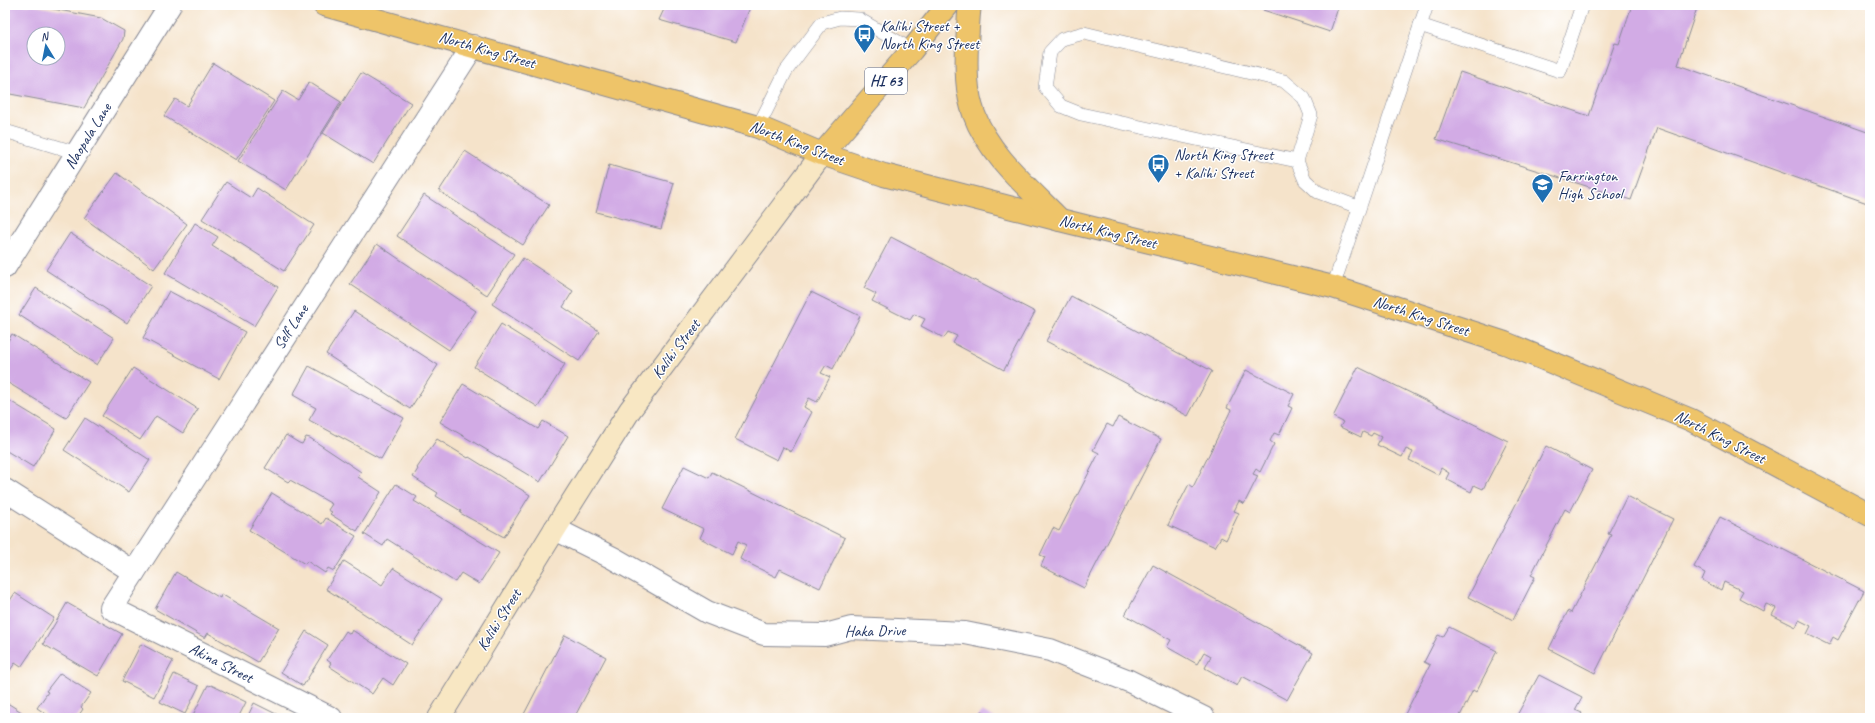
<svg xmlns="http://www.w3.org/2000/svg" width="1875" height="723" viewBox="0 0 1875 723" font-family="Caveat,sans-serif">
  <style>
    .building { fill: #d2abe5; fill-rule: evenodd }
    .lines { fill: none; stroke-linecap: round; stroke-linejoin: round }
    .service-casing { stroke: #888994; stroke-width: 14 }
    .minor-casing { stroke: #888994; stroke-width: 24 }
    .secondary-casing { stroke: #888994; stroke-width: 24 }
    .primary-casing { stroke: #888994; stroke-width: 24 }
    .service { stroke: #fff; stroke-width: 13 }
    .minor { stroke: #fff; stroke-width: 22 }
    .secondary { stroke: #f8e7c3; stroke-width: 22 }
    .primary { stroke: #eec469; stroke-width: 22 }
    .labels { text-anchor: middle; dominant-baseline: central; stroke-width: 3; stroke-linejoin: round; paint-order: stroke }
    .shield { fill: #fff; stroke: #5f6d8e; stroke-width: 1 }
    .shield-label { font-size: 15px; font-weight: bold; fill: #1b2f5e }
    .poi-label { font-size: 16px; fill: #1b2f5e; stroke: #fff; text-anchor: start }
    .street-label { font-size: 16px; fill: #1b2f5e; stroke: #fff }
  </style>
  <rect width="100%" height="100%" fill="#fff"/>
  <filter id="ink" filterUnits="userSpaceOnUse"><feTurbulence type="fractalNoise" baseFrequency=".025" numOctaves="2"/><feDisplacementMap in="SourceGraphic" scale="8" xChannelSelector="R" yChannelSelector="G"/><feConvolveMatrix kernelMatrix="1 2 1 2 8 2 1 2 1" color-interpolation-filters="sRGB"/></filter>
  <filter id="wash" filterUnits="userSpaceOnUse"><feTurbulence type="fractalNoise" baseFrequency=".012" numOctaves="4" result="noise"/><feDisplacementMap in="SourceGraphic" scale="16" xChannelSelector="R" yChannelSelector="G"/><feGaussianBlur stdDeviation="0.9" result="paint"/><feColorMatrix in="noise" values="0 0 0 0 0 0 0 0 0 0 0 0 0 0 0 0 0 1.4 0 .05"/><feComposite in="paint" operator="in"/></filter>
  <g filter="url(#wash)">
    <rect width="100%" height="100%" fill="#f5e3ca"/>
    <g id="blocks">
      <g class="building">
        <path d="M5,5H32L101,18L124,31L123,39L84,108L5,93ZM34,34H58V58H34Z"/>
        <path d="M666,5H751L736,42L659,20Z"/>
        <path d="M1265,5H1339L1330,32L1263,10Z"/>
        <path d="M1632,5H1698L1678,65L1870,133V204L1657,128L1631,200L1436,139L1460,72L1589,116L1615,43L1619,44Z"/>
        <path d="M213,63L274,101L236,160L164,116L175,99L187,106Z"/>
        <path d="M361,73L411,103L373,164L323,133Z"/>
        <path d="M309,82L341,102L286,190L238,161L283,91L298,100Z"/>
        <path d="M465,151L549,205L523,245L439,191Z"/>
        <path d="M609,165L674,183L661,229L596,212Z"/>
        <path d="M117,173L187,224L154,269L84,218Z"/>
        <path d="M226,182L251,198L257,188L314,225L284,271L202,219Z"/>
        <path d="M424,195L514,254L487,295L397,236Z"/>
        <path d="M195,223L218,237L212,246L278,287L254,326L165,273Z"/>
        <path d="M70,233L151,286L127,323L46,270Z"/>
        <path d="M891,237L1035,312L1004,370L953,343L957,336L948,332L944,338L921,326L925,319L914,314L910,320L872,301L876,294L864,288Z"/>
        <path d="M377,244L476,311L449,350L350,284Z"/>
        <path d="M523,258L573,291L563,307L599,331L579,361L492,304Z"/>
        <path d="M36,288L114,338L97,365L19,315Z"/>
        <path d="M169,291L245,332L219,379L143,338Z"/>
        <path d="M811,292L860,316L833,369L826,365L821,373L830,377L817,402L809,398L804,407L812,412L791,452L783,447L777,460L735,439Z"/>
        <path d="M1071,296L1212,371L1188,416L1046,341Z"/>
        <path d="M354,311L438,365L410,409L326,354Z"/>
        <path d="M501,324L565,364L538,407L474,367Z"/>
        <path d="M12,334L89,382L66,418L5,381V346Z"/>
        <path d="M309,366L404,418L381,459L309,420L316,408L293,395Z"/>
        <path d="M1358,367L1508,441L1483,489L1474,485L1471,492L1446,479L1449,473L1441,468L1438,475L1409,460L1413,452L1406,449L1402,457L1377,445L1381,437L1373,433L1371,436L1363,432L1361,437L1340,427L1343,422L1333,417Z"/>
        <path d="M133,368L198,409L183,433L156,416L140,440L102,416Z"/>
        <path d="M1246,370L1294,394L1288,406L1292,408L1279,435L1274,433L1270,441L1274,444L1260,472L1256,469L1253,474L1258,476L1244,504L1239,501L1234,511L1239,513L1226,540L1221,537L1215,547L1168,525L1189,484L1193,487L1231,410L1227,408Z"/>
        <path d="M463,384L538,429L543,421L568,436L540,482L440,422Z"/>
        <path d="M5,398L56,429L33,467L5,450Z"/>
        <path d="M1118,417L1161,439L1084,588L1041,566L1045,557L1040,555L1053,528L1059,531L1099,453L1093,450L1107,424L1113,427Z"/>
        <path d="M85,418L150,460L129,492L64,450Z"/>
        <path d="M286,435L299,443L302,444L306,437L310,438L361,472L358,477L381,492L357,531L330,514L332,512L328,510L332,504L290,480L288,482L265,468Z"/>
        <path d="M437,439L468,458L469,457L530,495L504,537L460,513L461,511L436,496L438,493L413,477L418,469L417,468Z"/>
        <path d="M1546,446L1592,470L1570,512L1565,509L1531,575L1535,577L1513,620L1468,597Z"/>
        <path d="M684,466L709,478L712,472L845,538L820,588L780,569L776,577L740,559L746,545L738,541L732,554L700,538L704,529L662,509Z"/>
        <path d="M396,484L417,497L414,501L499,553L479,584L461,573L455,582L387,539L383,546L364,534Z"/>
        <path d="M272,493L322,524L326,518L356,536L334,571L328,568L325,573L307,561L305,564L249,530Z"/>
        <path d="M1627,496L1673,519L1595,673L1549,649L1568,611L1571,613L1611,535L1608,534Z"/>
        <path d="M1720,517L1864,591L1838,640L1833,637L1829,645L1807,634L1811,626L1799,620L1796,627L1772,615L1776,608L1766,604L1763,611L1739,598L1743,591L1724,582L1721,590L1702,580L1705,573L1694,567Z"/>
        <path d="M344,561L382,585L393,568L442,599L412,645L326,589Z"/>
        <path d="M1153,565L1313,653L1287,700L1242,676L1237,686L1205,668L1211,656L1204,652L1197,664L1167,647L1171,640L1125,615Z"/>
        <path d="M176,572L220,598L221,594L279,628L258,662L208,633L205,638L155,609Z"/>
        <path d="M15,593L54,618L21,667L15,663L5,678V608Z"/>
        <path d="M67,603L122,634L98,676L43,644Z"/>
        <path d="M1449,627L1497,651L1476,692L1473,690L1459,718H1403L1430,665L1424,662L1438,635L1443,637Z"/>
        <path d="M352,630L406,664L393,685L383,678L372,694L329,666L331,663L327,660L346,631L350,634Z"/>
        <path d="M306,631L328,645L303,686L281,672Z"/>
        <path d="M565,635L606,657L574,718H522Z"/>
        <path d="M141,644L173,661L154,697L122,681Z"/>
        <path d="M60,673L91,693L81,707L83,709L77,718L75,717L74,718H48L45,716L46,714L37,708L48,692L46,691Z"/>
        <path d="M174,674L199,686L185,714L160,702Z"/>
        <path d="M1539,675L1582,697L1575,710L1582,713L1579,718L1516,717Z"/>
        <path d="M208,685L210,686L211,685L246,702L238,718H194L195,716L193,715Z"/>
        <path d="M254,703L284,718H247Z"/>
        <path d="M9,704L31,718H5V710Z"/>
        <path d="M982,711L995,718H978Z"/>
      </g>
    </g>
  </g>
  <g filter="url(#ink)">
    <use href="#blocks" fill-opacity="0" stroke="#888994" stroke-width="1"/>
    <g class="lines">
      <defs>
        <g id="service">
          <path d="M1420,25L1560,71L1582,5"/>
          <path d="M758,127L786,71L822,23L840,18L859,19L912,50"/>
          <path d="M5,131L77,153"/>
          <path d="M1297,161L1081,114L1061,106L1045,87L1050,52L1062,39L1084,33L1284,81L1304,98L1311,115L1297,161L1305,180L1318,192L1358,207"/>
          <path d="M1333,287L1427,5"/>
        </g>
        <g id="minor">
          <path d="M5,267L170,5"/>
          <path d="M5,490L134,572"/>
          <path d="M555,529L613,558L707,612L764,634L825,635L851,628L965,633L1050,650L1129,681L1204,718"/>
          <path d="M331,718L111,608L473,46"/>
        </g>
        <path id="secondary" d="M439,718L555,529L630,410L822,154"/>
        <g id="primary">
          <path d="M324,5L758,127L822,154L884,175L1060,220L1333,287L1505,343L1691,420L1870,515"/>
          <path d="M970,5C968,18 968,32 967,45C966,68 966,92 974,114C988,154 1031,190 1060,220"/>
          <path d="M822,154L912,50L948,5"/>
        </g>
      </defs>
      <use href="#service" class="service-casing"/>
      <use href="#minor" class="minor-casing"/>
      <use href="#secondary" class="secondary-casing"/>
      <use href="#primary" class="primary-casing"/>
      <use href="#service" class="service"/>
      <use href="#minor" class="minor"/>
      <use href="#secondary" class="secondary"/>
      <use href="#primary" class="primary"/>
    </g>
  </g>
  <defs>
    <symbol id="bus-pin" viewBox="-11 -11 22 30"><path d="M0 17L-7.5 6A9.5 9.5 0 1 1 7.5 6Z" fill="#1f6fb2" stroke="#fff"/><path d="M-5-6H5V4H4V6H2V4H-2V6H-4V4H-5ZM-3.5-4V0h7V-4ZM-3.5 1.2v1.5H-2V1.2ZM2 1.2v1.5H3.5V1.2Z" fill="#fff"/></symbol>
    <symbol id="school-pin" viewBox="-11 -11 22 30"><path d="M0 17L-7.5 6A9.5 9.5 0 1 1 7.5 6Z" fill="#1f6fb2" stroke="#fff"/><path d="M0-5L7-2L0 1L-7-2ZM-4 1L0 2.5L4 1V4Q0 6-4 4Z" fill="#fff"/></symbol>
  </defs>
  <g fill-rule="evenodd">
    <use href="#bus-pin" x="852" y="22" width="25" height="34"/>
    <use href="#bus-pin" x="1146" y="152" width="25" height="34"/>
    <use href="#school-pin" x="1530" y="172" width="25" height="34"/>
  </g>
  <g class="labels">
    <rect class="shield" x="865" y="68" width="42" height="26" rx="3"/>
    <g class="shield-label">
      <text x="886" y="81">HI 63</text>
    </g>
    <g class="poi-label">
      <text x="880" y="26">Kalihi Street +<tspan x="880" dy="18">North King Street</tspan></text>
      <text x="1174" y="155">North King Street<tspan x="1174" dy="18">+ Kalihi Street</tspan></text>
      <text x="1558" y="176">Farrington<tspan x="1558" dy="18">High School</tspan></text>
    </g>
    <g class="street-label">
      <text transform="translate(487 50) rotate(16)">North King Street</text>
      <text transform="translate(88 136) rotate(-58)">Naopala Lane</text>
      <text transform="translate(797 143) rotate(21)">North King Street</text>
      <text transform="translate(1108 232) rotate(14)">North King Street</text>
      <text transform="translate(1421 316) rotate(18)">North King Street</text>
      <text transform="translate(291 327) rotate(-57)">Self Lane</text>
      <text transform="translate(676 349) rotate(-53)">Kalihi Street</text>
      <text transform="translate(1720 437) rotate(27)">North King Street</text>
      <text transform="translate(499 620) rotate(-58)">Kalihi Street</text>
      <text transform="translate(875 631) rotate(-1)">Haka Drive</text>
      <text transform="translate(221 663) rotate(27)">Akina Street</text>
    </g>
  </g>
  <rect width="1875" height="723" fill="none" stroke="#fff" stroke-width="20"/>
  <g transform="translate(46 46) rotate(350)"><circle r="19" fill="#ffffff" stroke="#a4acbf"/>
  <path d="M0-3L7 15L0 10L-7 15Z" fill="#1f6fb2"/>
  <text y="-6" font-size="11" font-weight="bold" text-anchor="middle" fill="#1b2f5e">N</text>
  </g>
</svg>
